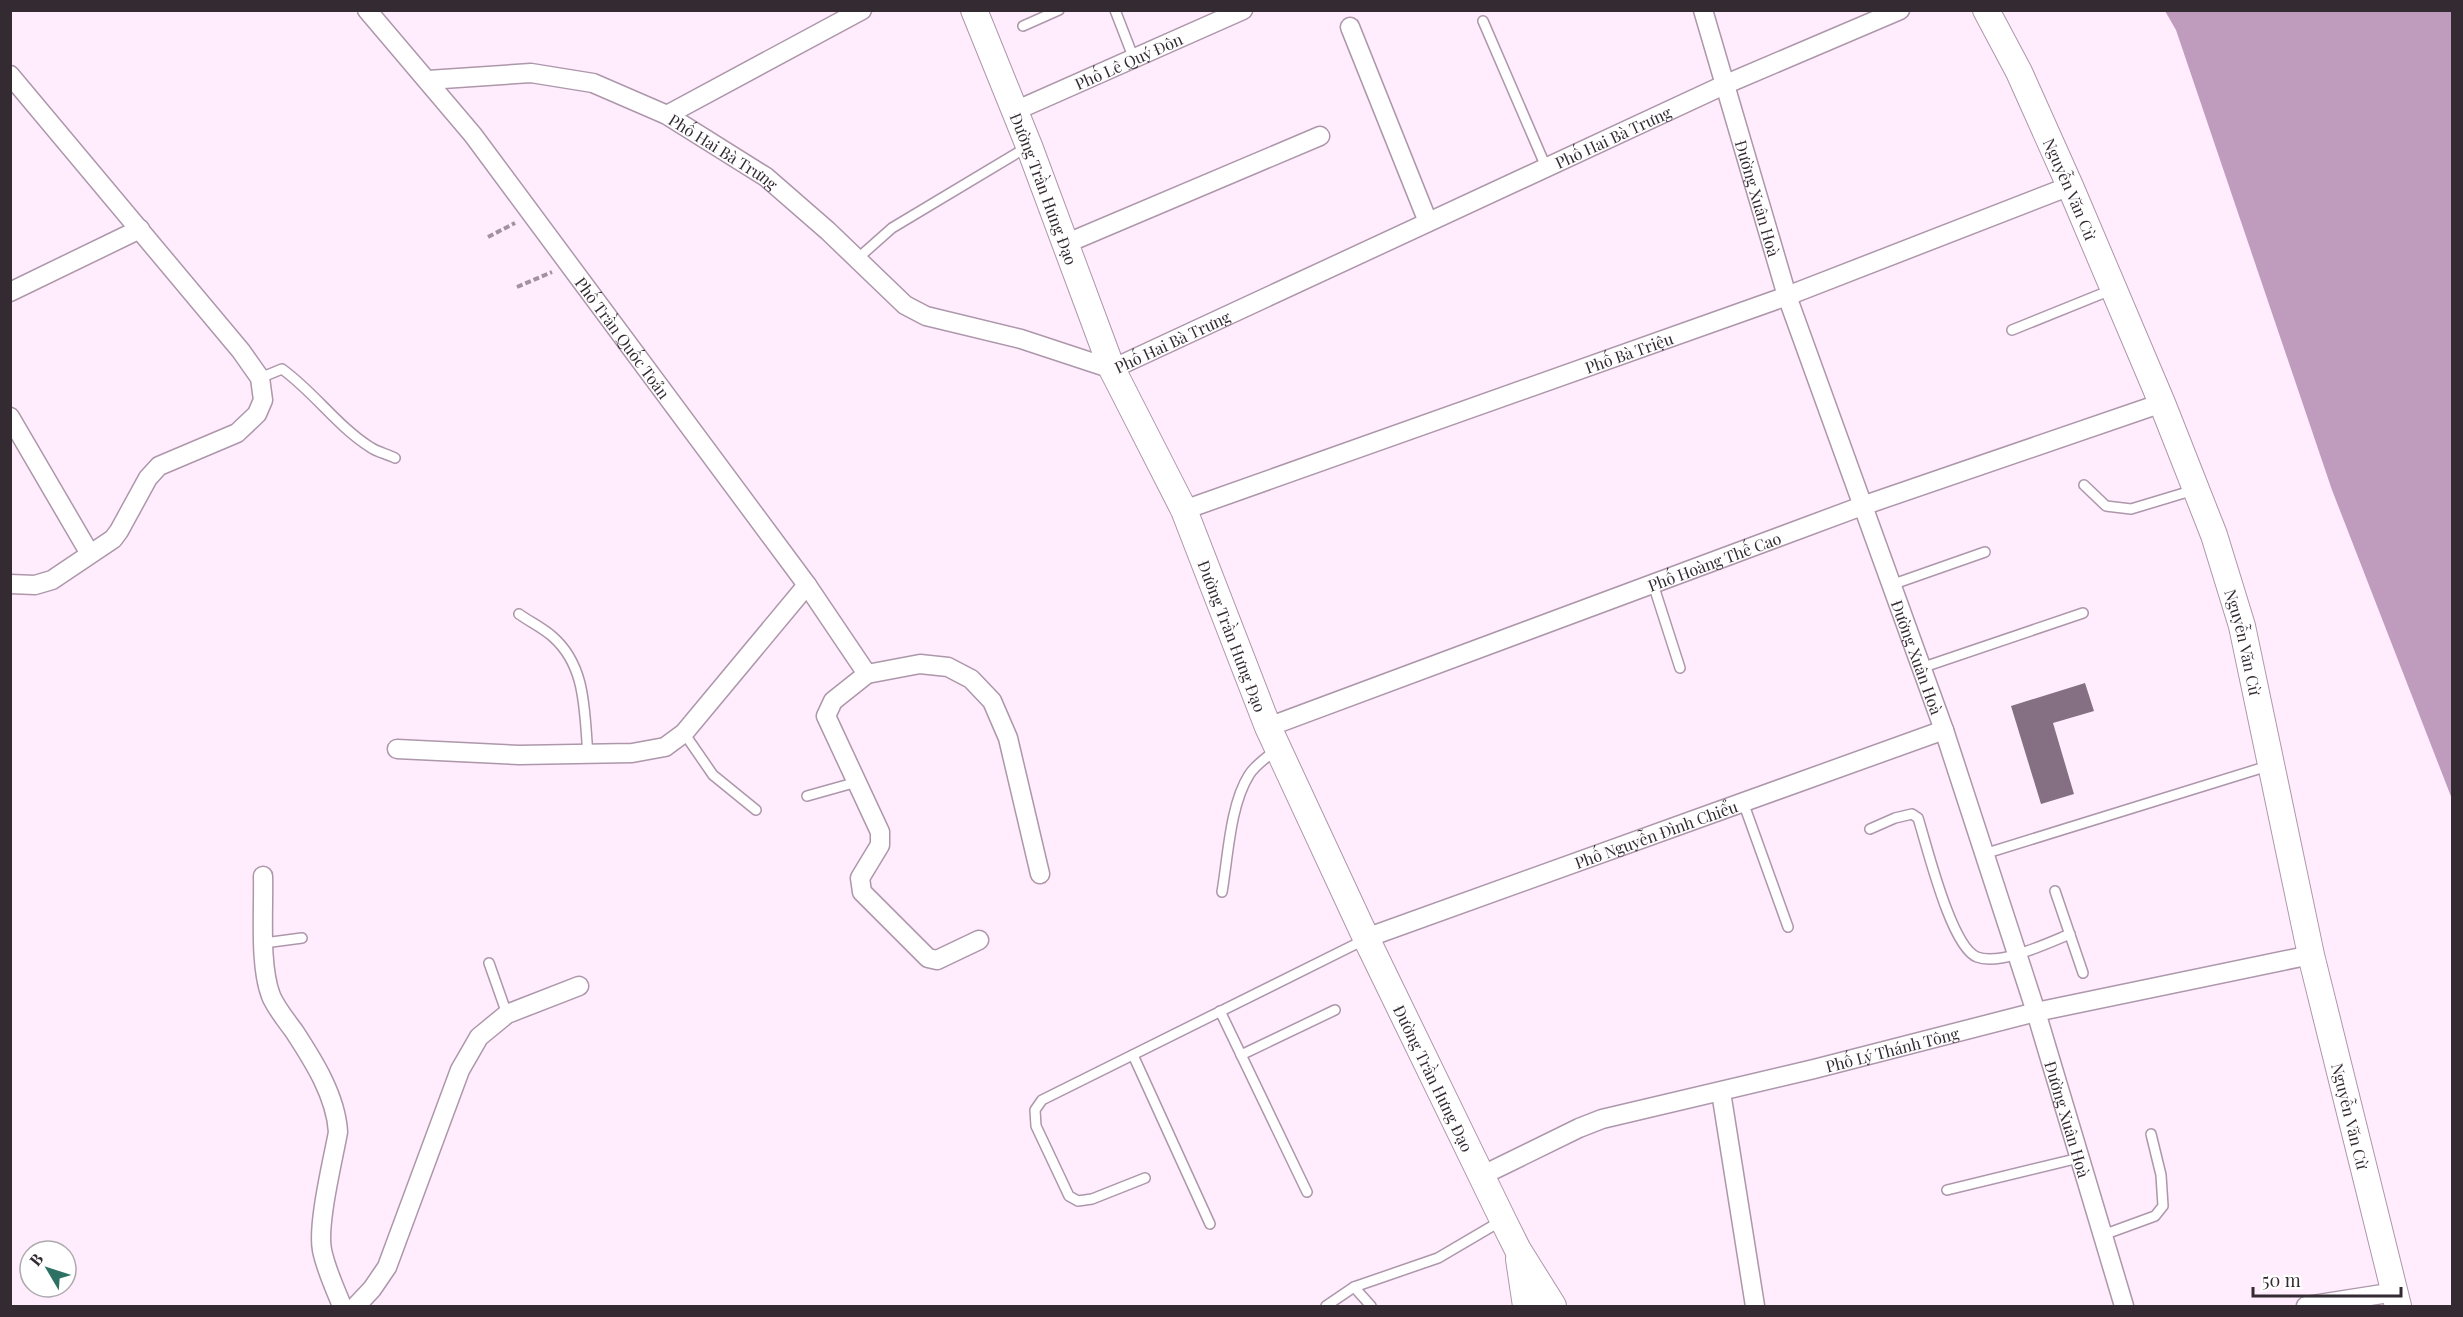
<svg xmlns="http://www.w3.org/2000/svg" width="2463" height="1317" viewBox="0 0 2463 1317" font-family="'Playfair Display',serif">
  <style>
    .water { fill: #bf9cbd }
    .building { fill: #857083 }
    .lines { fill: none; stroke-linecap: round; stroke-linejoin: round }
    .lane-casing { stroke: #ad97ab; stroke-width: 12 }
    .street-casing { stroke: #ad97ab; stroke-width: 21 }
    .secondary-casing { stroke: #ad97ab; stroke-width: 28 }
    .path { stroke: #a0929f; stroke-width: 4; stroke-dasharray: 6 3; stroke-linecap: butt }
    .lane { stroke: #fff; stroke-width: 9 }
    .street { stroke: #fff; stroke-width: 18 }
    .secondary { stroke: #fff; stroke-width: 26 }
    .labels { text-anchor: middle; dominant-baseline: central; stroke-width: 5; stroke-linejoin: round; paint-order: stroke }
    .street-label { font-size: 16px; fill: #332a32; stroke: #fff }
  </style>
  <rect width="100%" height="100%" fill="#ffecfd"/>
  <path class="water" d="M2165,11H2452V799L2332,490L2176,30Z"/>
  <path class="building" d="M2085,683L2094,711L2053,723L2074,794L2041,804L2011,706Z"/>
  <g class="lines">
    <defs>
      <g id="lane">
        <path d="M1115,10L1134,59"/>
        <path d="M1483,21L1546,167"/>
        <path d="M1023,26L1059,10"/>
        <path d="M857,259L892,228L1027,147"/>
        <path d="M2012,330L2111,290"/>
        <path d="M260,378L282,369C314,392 337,426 370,447C377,452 387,454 395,458"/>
        <path d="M2084,485L2106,506L2131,509L2194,490"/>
        <path d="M1653,584L1680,668"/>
        <path d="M1891,585L1985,552"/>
        <path d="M519,614C530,622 543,628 553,637C587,667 584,713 588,754"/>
        <path d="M1921,668L2083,613"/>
        <path d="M684,733L713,775L756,810"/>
        <path d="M807,796L857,782"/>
        <path d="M1743,802L1788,927"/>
        <path d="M1870,829L1895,818L1912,814L1918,818C1927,846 1951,947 1977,957C2000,966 2048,943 2070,934"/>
        <path d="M1984,854L2268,766"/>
        <path d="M2055,891L2083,973"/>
        <path d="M1222,892C1228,857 1230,805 1249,775C1255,765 1267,757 1276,750"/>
        <path d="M264,943L302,938"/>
        <path d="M489,963L507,1014"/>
        <path d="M1220,1011L1307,1192"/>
        <path d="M1133,1055L1210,1224"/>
        <path d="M1241,1055L1335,1010"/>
        <path d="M1145,1178L1092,1199L1078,1201L1069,1196L1036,1126L1035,1110L1042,1100L1366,939"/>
        <path d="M1947,1190L2079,1158"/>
        <path d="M2103,1235L2155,1216L2163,1206L2161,1175L2151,1134"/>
        <path d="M1354,1287L1371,1306"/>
        <path d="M1326,1306L1354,1287L1438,1258L1501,1221"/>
      </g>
      <g id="street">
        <path id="s1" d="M367,10L473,135L807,585L867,674"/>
        <path id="s2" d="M1703,10L1787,296L1944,730L2036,1012L2124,1306"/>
        <path d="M1350,27L1428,222"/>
        <path d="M10,75L241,351L260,378L263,400L257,414L237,433L159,466L148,478L119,531L113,539L52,580L35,585L10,584"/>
        <path id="s3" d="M428,80L531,73L593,83L667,115L766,177L828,231L905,305L926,316L1021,339L1112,369L1724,85L1900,10"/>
        <path id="s4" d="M1015,111L1243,10"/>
        <path d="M667,115L862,10"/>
        <path d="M1065,244L1320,136"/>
        <path d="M10,292L140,229"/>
        <path d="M10,417L90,554"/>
        <path id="s5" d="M1184,510L1787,296L2070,186"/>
        <path id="s6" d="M1268,727L1862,506L2162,403"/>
        <path d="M397,749L519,755L632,753L665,747L684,733L807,585"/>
        <path d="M263,876C264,910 259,965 271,996C276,1008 286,1020 294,1031C313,1060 336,1096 338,1132C333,1160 317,1224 322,1250C326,1270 335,1288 342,1306"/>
        <path id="s7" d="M1366,938L1944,730"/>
        <path d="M979,940L937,960L928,958L862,892L860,878L880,845V832L826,716L833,701L867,674L920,664L948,667L971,679L992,701L1008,738L1040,874"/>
        <path d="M1721,1092L1755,1306"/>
        <path id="s8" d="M1483,1175L1579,1128L1602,1119L1814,1069L2036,1012L2311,955"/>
        <path d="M356,1306L372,1289L387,1267L460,1070L479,1037L507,1014L579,986"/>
        <path d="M2306,1306L2395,1292"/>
      </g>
      <g id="secondary">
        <path id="s9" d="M974,10L1029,146L1112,369L1184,510L1268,727L1366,938L1503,1220L1518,1250L1553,1306"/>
        <path id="s10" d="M1986,10L2019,72L2070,186L2162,403L2214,535L2242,626L2311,955L2398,1306"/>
        <path d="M1519,1259L1526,1306"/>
      </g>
    </defs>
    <use href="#lane" class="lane-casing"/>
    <use href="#street" class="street-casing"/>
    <use href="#secondary" class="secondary-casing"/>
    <g class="path">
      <path d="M488,237L515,223"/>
      <path d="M517,287L552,272"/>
    </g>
    <use href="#lane" class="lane"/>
    <use href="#street" class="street"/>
    <use href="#secondary" class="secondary"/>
  </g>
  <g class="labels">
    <g class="street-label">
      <text stroke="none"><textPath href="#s4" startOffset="124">Phố Lê Quý Đôn</textPath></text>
      <text stroke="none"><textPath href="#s3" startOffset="1322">Phố Hai Bà Trưng</textPath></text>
      <text stroke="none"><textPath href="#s3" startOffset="314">Phố Hai Bà Trưng</textPath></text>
      <text stroke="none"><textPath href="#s10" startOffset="198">Nguyễn Văn Cừ</textPath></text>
      <text stroke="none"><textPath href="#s9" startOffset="192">Đường Trần Hưng Đạo</textPath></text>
      <text stroke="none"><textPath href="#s2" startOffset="196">Đường Xuân Hoà</textPath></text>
      <text stroke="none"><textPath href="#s1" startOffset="416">Phố Trần Quốc Toản</textPath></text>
      <text stroke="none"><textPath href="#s3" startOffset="836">Phố Hai Bà Trưng</textPath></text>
      <text stroke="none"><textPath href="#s5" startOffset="472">Phố Bà Triệu</textPath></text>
      <text stroke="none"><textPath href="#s6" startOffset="476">Phố Hoàng Thế Cao</textPath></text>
      <text stroke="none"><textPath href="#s9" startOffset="678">Đường Trần Hưng Đạo</textPath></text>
      <text stroke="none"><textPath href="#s10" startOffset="684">Nguyễn Văn Cừ</textPath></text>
      <text stroke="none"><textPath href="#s2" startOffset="682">Đường Xuân Hoà</textPath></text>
      <text stroke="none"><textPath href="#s7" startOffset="308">Phố Nguyễn Đình Chiểu</textPath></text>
      <text stroke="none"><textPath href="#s8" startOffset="430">Phố Lý Thánh Tông</textPath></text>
      <text stroke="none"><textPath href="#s9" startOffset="1164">Đường Trần Hưng Đạo</textPath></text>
      <text stroke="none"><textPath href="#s10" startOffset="1170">Nguyễn Văn Cừ</textPath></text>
      <text stroke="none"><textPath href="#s2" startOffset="1168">Đường Xuân Hoà</textPath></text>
    </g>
  </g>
  <rect width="2463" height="1317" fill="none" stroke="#332a32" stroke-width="24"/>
  <g transform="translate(48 1269) rotate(309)"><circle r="28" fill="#ffffff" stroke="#adaaad" stroke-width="1.5"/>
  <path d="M0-4.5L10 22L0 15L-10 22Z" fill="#2d7164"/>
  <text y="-9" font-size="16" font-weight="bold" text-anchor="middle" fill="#332a32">B</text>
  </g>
  <path d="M2253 1287v9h148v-9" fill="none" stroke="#332a32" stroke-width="3"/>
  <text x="2262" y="1287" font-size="18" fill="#332a32" stroke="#ffffff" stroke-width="4.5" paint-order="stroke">50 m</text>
</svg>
